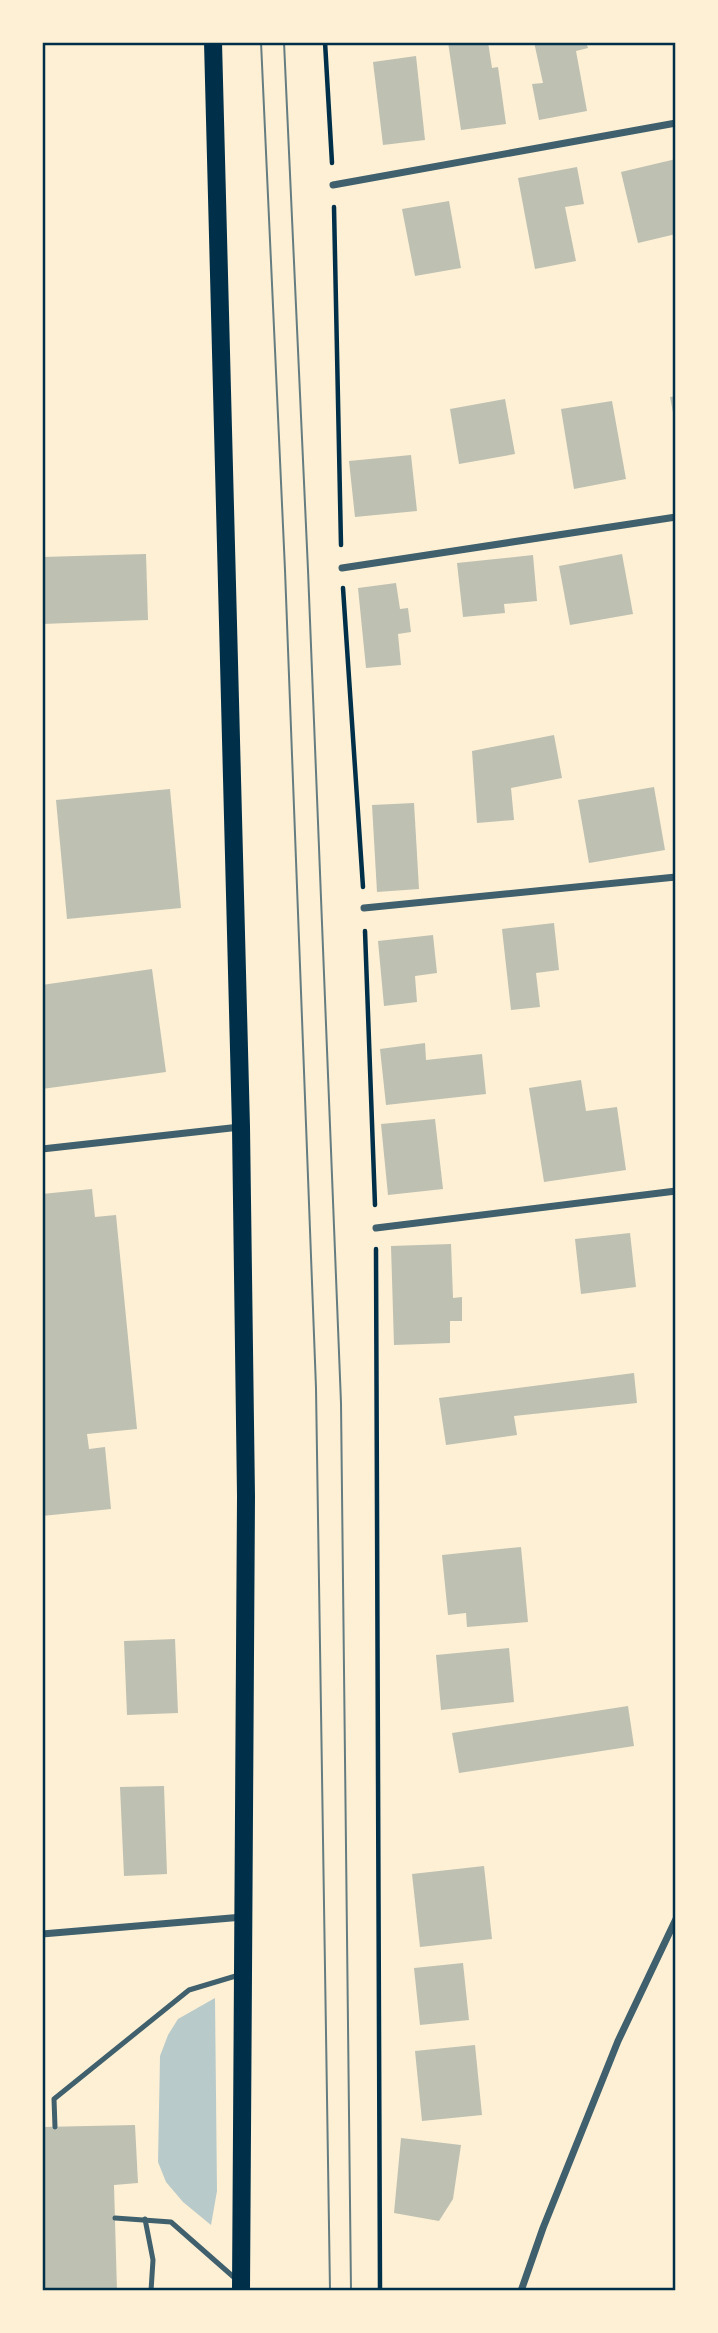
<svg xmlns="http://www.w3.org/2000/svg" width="718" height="2333" viewBox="0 0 718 2333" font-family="Cabin,sans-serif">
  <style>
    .green { fill: #b9caca }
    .building { fill: #bec0b2 }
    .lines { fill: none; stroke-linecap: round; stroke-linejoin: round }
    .path { stroke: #003049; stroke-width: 4.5 }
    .service { stroke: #3f606c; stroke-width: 5 }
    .minor { stroke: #3f606c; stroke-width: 7 }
    .primary { stroke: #003049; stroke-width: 18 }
    .tram { stroke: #657d81; stroke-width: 2 }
    .neatline { fill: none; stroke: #003049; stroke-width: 2.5 }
  </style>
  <rect width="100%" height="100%" fill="#fdf0d5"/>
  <path class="green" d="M215,1998L217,2191L211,2225L183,2202L166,2182L158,2162L160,2056L168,2035L178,2019Z"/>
  <g class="building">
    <path d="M448,42H488L492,68L498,67L506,124L461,130Z"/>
    <path d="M534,42H586L588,48L576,51L587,111L539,120L532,84L543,83Z"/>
    <path d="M416,56L425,140L383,145L373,62Z"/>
    <path d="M676,159V234L638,243L621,172Z"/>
    <path d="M577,167L584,204L565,207L576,261L535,269L518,178Z"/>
    <path d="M449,201L461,268L415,276L402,209Z"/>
    <path d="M676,396V423H675L670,397Z"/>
    <path d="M505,399L515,454L459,464L450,409Z"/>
    <path d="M612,401L626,479L574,489L561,409Z"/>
    <path d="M411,455L417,511L355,517L349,461Z"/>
    <path d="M146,554L148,620L42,624V557Z"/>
    <path d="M622,554L633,614L570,625L559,566Z"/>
    <path d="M533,555L537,601L504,604L505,613L463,617L457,563Z"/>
    <path d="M396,583L400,609L408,608L411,632L398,634L401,665L366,668L358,588Z"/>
    <path d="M554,735L562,778L511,788L514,820L477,823L472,751Z"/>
    <path d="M654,787L665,850L589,863L578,800Z"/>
    <path d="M170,789L181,908L67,919L56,800Z"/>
    <path d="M414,803L419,889L377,892L372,805Z"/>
    <path d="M554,923L559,970L536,973L540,1007L511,1010L502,929Z"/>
    <path d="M433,935L437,973L415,976L417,1002L384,1006L378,941Z"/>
    <path d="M152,969L166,1072L42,1089V985Z"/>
    <path d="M425,1043L426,1060L482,1054L486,1094L386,1105L380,1049Z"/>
    <path d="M581,1080L586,1111L617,1107L626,1170L544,1182L529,1088Z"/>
    <path d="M435,1119L443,1189L388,1195L381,1124Z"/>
    <path d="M92,1189L95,1217L116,1215L137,1429L87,1434L89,1449L105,1447L111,1509L42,1516V1194Z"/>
    <path d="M630,1233L636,1287L581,1294L575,1239Z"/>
    <path d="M451,1244L453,1298L462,1297V1321H450V1343L394,1345L391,1246Z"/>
    <path d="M634,1373L637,1403L514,1416L517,1435L446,1445L439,1398Z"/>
    <path d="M521,1547L528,1622L467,1627L466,1613L448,1615L442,1555Z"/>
    <path d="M175,1639L178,1713L127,1715L124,1641Z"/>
    <path d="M509,1648L514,1702L441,1710L436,1655Z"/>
    <path d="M628,1706L634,1746L459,1773L452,1733Z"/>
    <path d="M164,1786L167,1874L124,1876L120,1787Z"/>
    <path d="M484,1866L492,1939L420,1947L412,1874Z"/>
    <path d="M463,1963L469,2020L420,2025L414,1968Z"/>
    <path d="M475,2045L482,2115L422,2121L415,2051Z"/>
    <path d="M135,2125L138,2183L114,2185L117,2291H42V2127Z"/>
    <path d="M401,2138L461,2145L453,2199L439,2221L394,2213Z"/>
  </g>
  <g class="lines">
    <g class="path">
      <path d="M325,42L332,163"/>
      <path d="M334,207L341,545"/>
      <path d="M343,588L363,887"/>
      <path d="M365,931L375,1205"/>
      <path d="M376,1249L380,2291"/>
    </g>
    <g class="service">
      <path d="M55,2127L54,2099L189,1990L239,1975"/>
      <path d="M115,2218L171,2222L237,2280"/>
      <path d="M145,2219L153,2260L151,2291"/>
    </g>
    <g class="minor">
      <path d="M333,185L676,123"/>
      <path d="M342,568L676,517"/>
      <path d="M364,908L676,877"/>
      <path d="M42,1149L240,1127"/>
      <path d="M376,1228L676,1191"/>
      <path d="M42,1934L243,1917"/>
      <path d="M521,2291L543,2228L618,2041L676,1919"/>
    </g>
    <path class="primary" d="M213,42L241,1127L246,1496L241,2291"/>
    <g class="tram">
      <path d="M261,42L285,570L316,1388L330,2291"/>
      <path d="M284,42L308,570L341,1403L351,2291"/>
    </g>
  </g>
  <rect width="718" height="2333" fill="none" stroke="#fdf0d5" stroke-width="88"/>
  <rect x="44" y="44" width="630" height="2245" class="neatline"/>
</svg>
